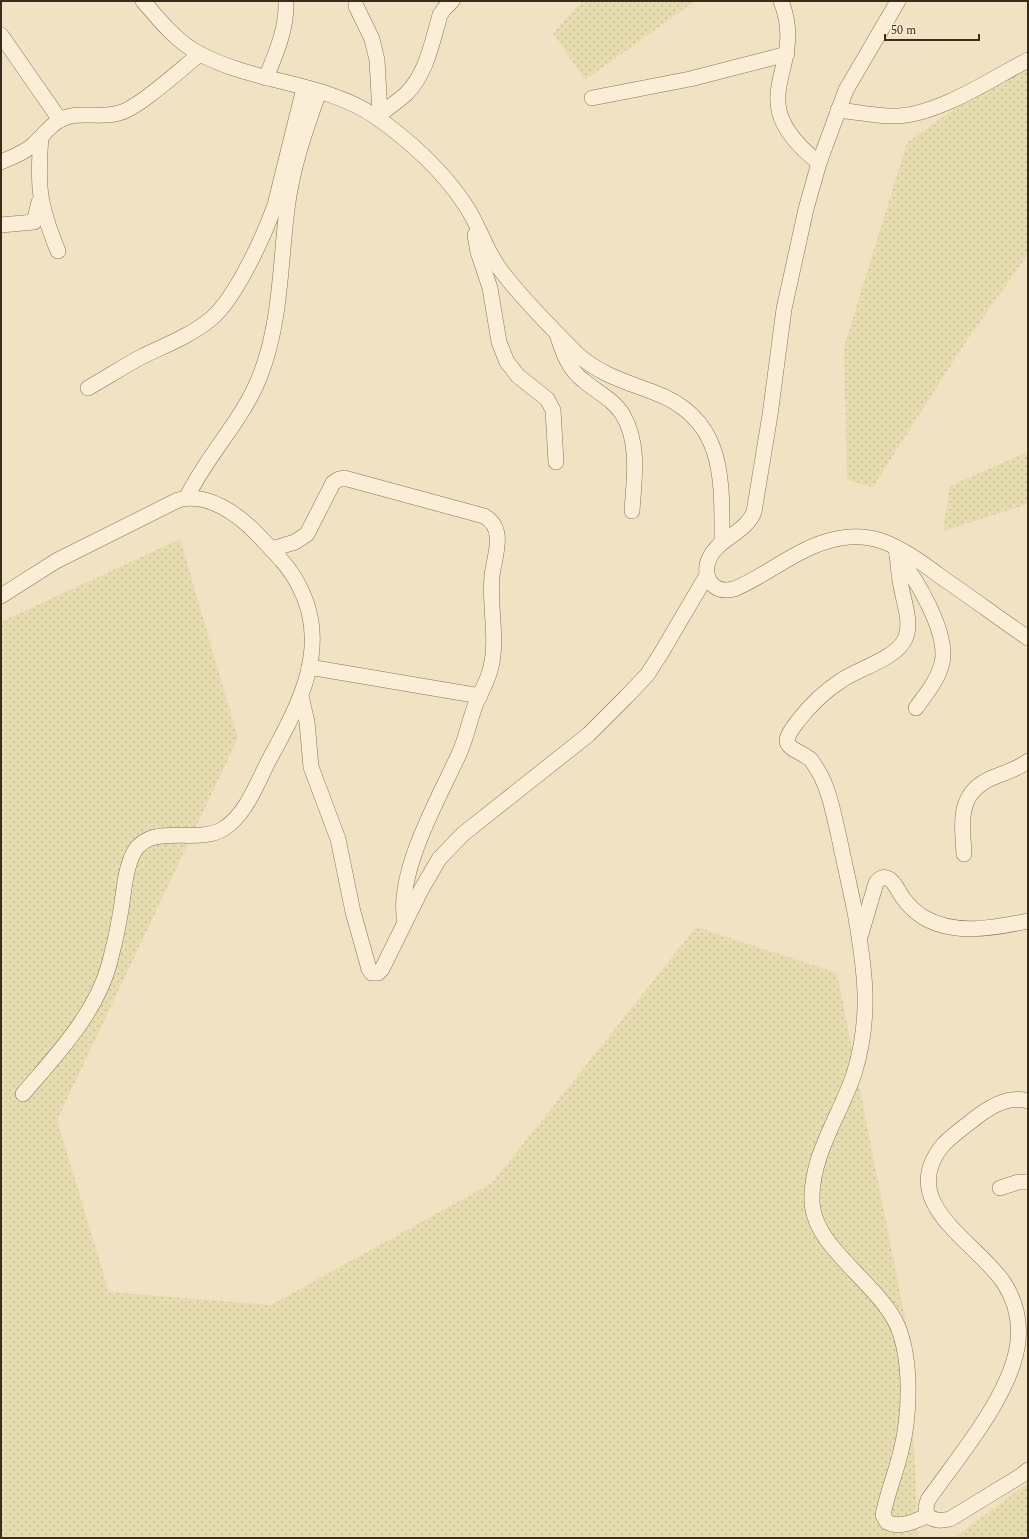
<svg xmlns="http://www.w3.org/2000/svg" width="1029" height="1539" viewBox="0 0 1029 1539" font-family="Spectral,serif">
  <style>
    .farmland { fill: url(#farmland-dots) }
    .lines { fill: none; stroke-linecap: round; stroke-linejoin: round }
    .street-casing { stroke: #8b7258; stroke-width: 16 }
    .street { stroke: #faefd6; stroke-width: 15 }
  </style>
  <defs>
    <pattern id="farmland-dots" width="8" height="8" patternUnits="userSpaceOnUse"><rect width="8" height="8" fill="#e6dcaf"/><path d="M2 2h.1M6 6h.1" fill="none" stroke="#c6bd96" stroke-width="1.8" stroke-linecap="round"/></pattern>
  </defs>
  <rect width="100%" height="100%" fill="#f0e2c3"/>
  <g class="farmland">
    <path d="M583,1H695L585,80L553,33Z"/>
    <path d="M1028,56V254L963,346L873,487L847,480L844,347L907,143Z"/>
    <path d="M1028,452V504L943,531L950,486Z"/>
    <path d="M180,539L238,738L57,1120L109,1292L271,1305L492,1183L696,927L837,973L909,1339L918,1538H1V622Z"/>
    <path d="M1028,1483V1538H954Z"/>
  </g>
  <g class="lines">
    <defs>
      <g id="street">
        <path d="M143,1C160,21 177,42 200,54C254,83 326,82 376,117C409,140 444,172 466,206C480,227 486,252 502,272C524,301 552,328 577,354C601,375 624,381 653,392C725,418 722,477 722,542"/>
        <path d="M781,1C809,72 736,97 819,163"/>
        <path d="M898,1L846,90L819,163L806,209L784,309L770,415L754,512C752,517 749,521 745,525C731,539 712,544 707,565C706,573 707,580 713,585C719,591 726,591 734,589C766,576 793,551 828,541C845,536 864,535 882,541C904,549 925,565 944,579C972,598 1000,619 1028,638"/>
        <path d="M356,6L372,39L377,60L380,114"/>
        <path d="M1,35L60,120"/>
        <path d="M266,78C276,53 287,29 286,1"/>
        <path d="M592,98L690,79L787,54"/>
        <path d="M838,110C858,112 879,117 899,116C941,113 991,79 1028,60"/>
        <path d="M377,117C386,109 397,102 406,94C427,73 432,42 440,15L444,9L452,1"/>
        <path d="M41,137C37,186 39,205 58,251"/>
        <path d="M1,162C12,157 24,153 33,145C42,137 49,126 60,120C79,110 99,119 119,113C139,108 182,68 200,54"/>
        <path d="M1,225L34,222L39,202"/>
        <path d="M475,235L478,252L490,288L499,342L507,362L518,376L547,399L553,410L556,462"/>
        <path d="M558,337C563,353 569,370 584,381C597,392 614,400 623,415C640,444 634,480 632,511"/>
        <path d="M88,388C106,378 124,366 143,356C166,345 192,335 212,318C236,297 264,236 275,205L304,88"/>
        <path d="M187,497C207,455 243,420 260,376C281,323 280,264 287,209C292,168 305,131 319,92"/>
        <path d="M896,548C898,558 898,569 900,580C902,598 913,622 905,639C897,658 858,669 842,680C825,691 810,705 798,721C794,726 788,733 787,740C787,750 805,753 811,760C814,764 817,769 820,774C830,793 834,816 839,837C844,862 850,887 855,912C865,970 872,1016 854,1074C840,1116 810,1156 812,1203C815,1249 879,1283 898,1327C912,1362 910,1416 901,1451C896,1473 887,1493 883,1515L887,1522C901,1529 914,1521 927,1516"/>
        <path d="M272,549L295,542L307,534L333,483L339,479L344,478L484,516C507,529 494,556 492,576C489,606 498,637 491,667C488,681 480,693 475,706C469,722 466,739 459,754C439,798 395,874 405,922"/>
        <path d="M897,555C916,578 949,633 942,663C938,680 926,694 916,708"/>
        <path d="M1,596L56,561L178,500C208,492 238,514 258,535C272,550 289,566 298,584C332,646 299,705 269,760C257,783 246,815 223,829C196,845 152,822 134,852C125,869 124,891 121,910C118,929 114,947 109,965C95,1015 56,1055 23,1094"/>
        <path d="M309,667L480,696"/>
        <path d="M301,696L307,722L311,767L338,839L353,912L369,969L372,973H378L382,969L421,890L439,859L463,834L588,735L626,697L647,675L660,655L707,575"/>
        <path d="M964,854C962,820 957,792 994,777C1006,772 1018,769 1028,761"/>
        <path d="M861,934L876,883C879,879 883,876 889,879C895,882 899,893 903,898C909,906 915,912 923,917C955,936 994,928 1028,921"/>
        <path d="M1028,1101C1009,1096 993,1105 978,1116C967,1125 952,1135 943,1145C895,1203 977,1242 1004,1283C1015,1300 1020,1321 1018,1341C1013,1393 958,1457 928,1500L926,1507L927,1516C936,1521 940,1521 950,1519L1022,1475L1028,1470"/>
        <path d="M1000,1188L1018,1182H1028"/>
      </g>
    </defs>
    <use href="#street" class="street-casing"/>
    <use href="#street" class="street"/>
  </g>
  <rect width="1029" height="1539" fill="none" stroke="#3b2b1d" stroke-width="4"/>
  <path d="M885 34v6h94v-6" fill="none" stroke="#3b2b1d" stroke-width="2"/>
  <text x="891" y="34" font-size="12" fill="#3b2b1d" stroke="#f7ecd3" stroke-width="3" paint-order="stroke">50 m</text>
</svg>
